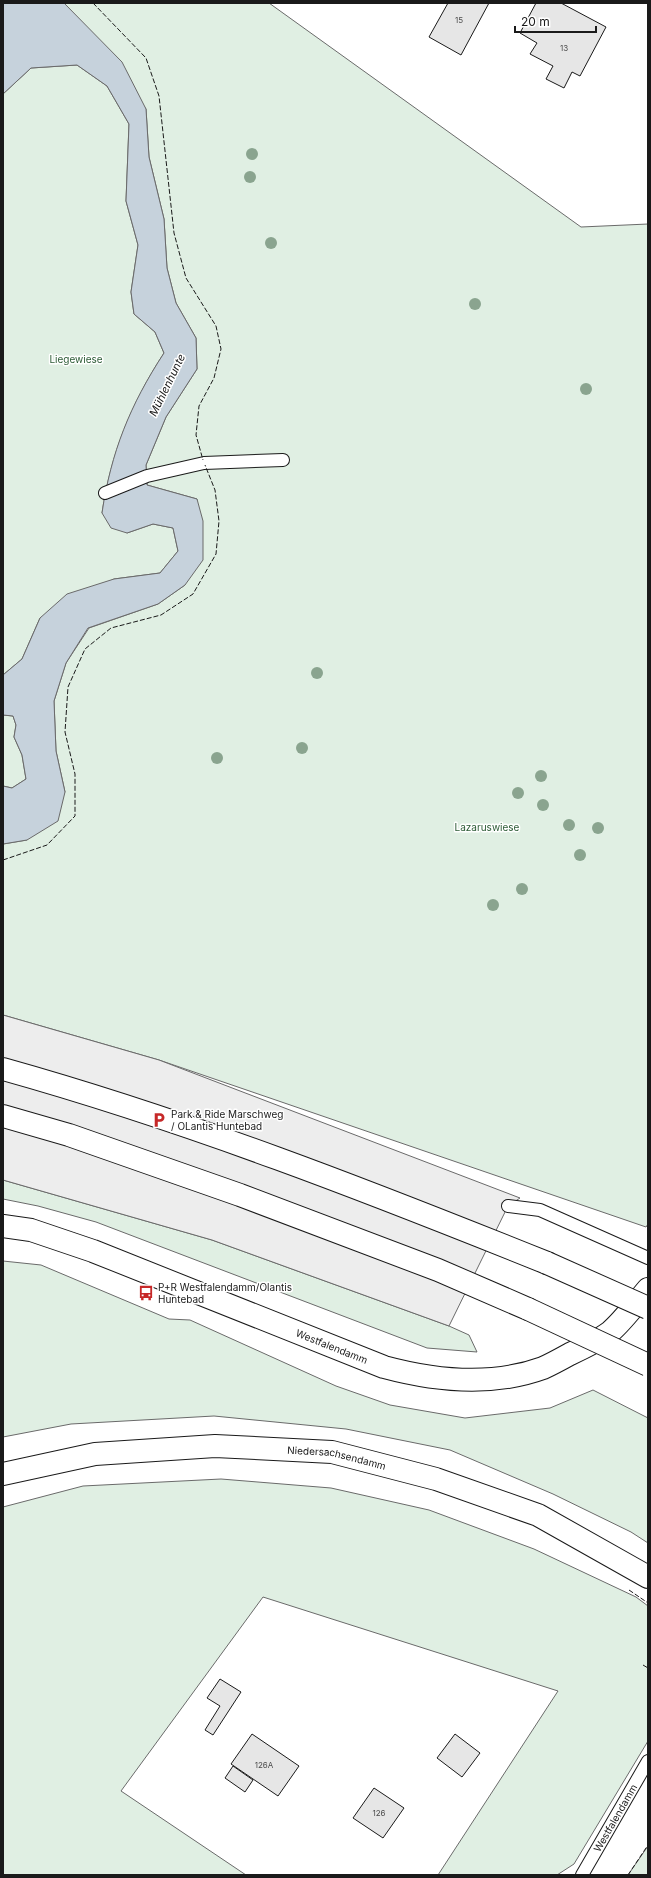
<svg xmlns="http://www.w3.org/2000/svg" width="651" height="1878" viewBox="0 0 651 1878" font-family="Inter,sans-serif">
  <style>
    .green { fill: #e0efe3; stroke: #6a6a6a }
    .parking { fill: #ededed; stroke: #6a6a6a }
    .water { fill: #c6d2dc; stroke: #6a6a6a }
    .building { fill: #e6e6e6; stroke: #1a1a1a }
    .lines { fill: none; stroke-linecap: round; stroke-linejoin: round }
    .service-casing { stroke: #1a1a1a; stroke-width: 14 }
    .tertiary-casing { stroke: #1a1a1a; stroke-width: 24 }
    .motorway-casing { stroke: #1a1a1a; stroke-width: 24 }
    .service { stroke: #fff; stroke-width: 12 }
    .tertiary { stroke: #fff; stroke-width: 22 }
    .motorway { stroke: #fff; stroke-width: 22 }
    .motorway-bridge-casing { stroke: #1a1a1a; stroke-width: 24; stroke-linecap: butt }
    .motorway-bridge { stroke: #fff; stroke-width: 22 }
    .fence { stroke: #1a1a1a; stroke-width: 1; stroke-dasharray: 5 2; stroke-linecap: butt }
    .tree { fill: #8aa48f }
    .labels { text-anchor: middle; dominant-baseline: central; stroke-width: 3; stroke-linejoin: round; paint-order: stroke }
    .number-label { font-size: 8px; fill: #4d4d4d }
    .park-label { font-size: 10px; fill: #2b5a34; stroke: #fff }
    .poi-label { font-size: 10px; fill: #1a1a1a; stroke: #fff; text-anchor: start }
    .street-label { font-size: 10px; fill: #1a1a1a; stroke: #fff }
    .water-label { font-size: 11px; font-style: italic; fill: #1a1a1a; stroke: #fff }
  </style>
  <rect width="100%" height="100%" fill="#fff"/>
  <g class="green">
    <path d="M64,3H269L581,227L648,224V1224L646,1227L159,1060L3,1015V844L27,840L65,792L56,751L54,701L66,663L89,628L158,604L185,585L197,499L147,485L146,465L166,417L197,369L196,338L176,303L167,268L164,219L149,157L146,109Z"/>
    <path d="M77,65L107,86L129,124L126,201L138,245L131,292L134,314L155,332L164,353C131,404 111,453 102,513L127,533L153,524L173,528L178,551L160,573L114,579L40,618L22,659L3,675V94L31,68Z"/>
    <path d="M3,715L13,716L16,725L14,737L22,755L26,779L12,788L3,786Z"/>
    <path d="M3,1180L212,1240L449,1326L469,1335L477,1352L427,1348L96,1222L38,1206L3,1199Z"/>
    <path d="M3,1261L41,1265L169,1319L190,1320L336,1386L390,1405L465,1418L550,1408L593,1390L648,1418V1543L631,1532L553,1494L450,1450L346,1429L214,1416L71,1424L3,1437Z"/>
    <path d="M221,1479L331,1488L429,1510L534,1549L636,1597L648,1606V1741L574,1864L557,1875H438L558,1691L263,1597L121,1791L246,1875H3V1507L83,1486Z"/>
    <path d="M648,1846V1875H628Z"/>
  </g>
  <path class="parking" d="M3,1015L159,1060L520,1198L508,1206L449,1326L212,1240L3,1180Z"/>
  <path class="water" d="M3,3H64L122,62L146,109L149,157L164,219L167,268L176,303L196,338L197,369L166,417L146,465L147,485L197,499L203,521V560L185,585L158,604L88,628L66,663L54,701L56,751L65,792L58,821L27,840L3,844V786L12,788L26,779L22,755L14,737L16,725L13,716L3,715V675L22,659L40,618L67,594L114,579L160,573L178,551L173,528L153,524L127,533L111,528L102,513C111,452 130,405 164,353L155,332L134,314L131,292L138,245L126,201L129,124L107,86L77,65L31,68L3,94Z"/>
  <g class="building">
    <path d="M448,3H489L461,55L429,37Z"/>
    <path d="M536,3H561L606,27L580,76L572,72L564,88L546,79L553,66L530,54L537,43L520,33Z"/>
    <path d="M220,1679L241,1692L213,1735L205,1730L220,1706L207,1698Z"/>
    <path d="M252,1734L299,1766L278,1796L231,1764Z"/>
    <path d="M455,1734L480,1753L462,1777L437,1758Z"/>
    <path d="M233,1766L253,1780L245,1792L225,1778Z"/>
    <path d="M374,1788L404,1808L383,1838L353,1818Z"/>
  </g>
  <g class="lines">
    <defs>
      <g id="service">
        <path d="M105,493L147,476L204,463L283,460"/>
        <path d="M508,1206L540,1210L648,1258"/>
        <path id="s1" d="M582,1875L648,1761"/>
      </g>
      <g id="tertiary">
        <path id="s2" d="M3,1226L31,1230L93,1251L384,1367C436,1381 491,1387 543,1368C552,1364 561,1359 570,1354C583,1348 598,1341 610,1332C624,1320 636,1303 648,1289"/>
        <path id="s3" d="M3,1474L95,1454L215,1446L332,1452L436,1479L538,1515L648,1577"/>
      </g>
      <g id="motorway">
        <path d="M3,1069C189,1121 368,1191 547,1263"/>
        <path d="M3,1116L69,1135L240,1195L438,1270L528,1309"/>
      </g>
    </defs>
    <use href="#service" class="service-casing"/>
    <use href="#tertiary" class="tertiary-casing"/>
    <use href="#motorway" class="motorway-casing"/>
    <use href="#service" class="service"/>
    <use href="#tertiary" class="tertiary"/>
    <use href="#motorway" class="motorway"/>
    <defs>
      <g id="motorway-bridge">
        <path d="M547,1263L648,1308"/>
        <path d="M528,1309L648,1365"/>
      </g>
    </defs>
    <use href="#motorway-bridge" class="motorway-bridge-casing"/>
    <use href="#motorway-bridge" class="motorway-bridge"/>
    <g class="fence">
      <path d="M93,3L146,58L159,96L174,233L186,278L216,326L221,349L214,378L199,406L196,435L203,460"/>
      <path d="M3,860L47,845L75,816V774L65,732L68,687L85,649L111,628L161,615L193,594L216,554L219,521L215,490L205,465"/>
      <path d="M629,1590L648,1603"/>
      <path d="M643,1665L648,1668"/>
      <path d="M628,1875L648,1845"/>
    </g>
  </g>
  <g class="tree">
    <circle cx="252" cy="154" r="6"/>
    <circle cx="250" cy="177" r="6"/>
    <circle cx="271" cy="243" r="6"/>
    <circle cx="475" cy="304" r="6"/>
    <circle cx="586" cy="389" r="6"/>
    <circle cx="317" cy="673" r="6"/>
    <circle cx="302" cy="748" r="6"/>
    <circle cx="217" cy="758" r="6"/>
    <circle cx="541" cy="776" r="6"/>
    <circle cx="518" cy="793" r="6"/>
    <circle cx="543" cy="805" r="6"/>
    <circle cx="569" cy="825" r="6"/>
    <circle cx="598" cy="828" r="6"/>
    <circle cx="580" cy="855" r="6"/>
    <circle cx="522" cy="889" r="6"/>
    <circle cx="493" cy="905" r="6"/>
  </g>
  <defs>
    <symbol id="parking-bare" viewBox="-9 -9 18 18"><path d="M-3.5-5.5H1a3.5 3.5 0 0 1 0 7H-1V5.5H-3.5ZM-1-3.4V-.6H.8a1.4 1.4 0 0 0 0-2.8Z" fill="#c62828" stroke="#fff" stroke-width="2.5" paint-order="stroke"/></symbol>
    <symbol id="bus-bare" viewBox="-9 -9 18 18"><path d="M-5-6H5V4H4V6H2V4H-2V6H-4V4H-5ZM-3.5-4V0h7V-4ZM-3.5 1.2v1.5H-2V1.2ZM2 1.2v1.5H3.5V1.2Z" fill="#c62828" stroke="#fff" stroke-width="2.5" paint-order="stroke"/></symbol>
  </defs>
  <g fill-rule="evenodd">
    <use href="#parking-bare" x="148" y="1109" width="22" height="22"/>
    <use href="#bus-bare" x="135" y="1282" width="22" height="22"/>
  </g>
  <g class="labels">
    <g class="number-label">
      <text x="459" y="20">15</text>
      <text x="564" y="48">13</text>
      <text x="264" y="1765">126A</text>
      <text x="379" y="1813">126</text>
    </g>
    <g class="park-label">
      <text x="76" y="359">Liegewiese</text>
      <text x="487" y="827">Lazaruswiese</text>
    </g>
    <g class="poi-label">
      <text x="171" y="1114">Park &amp; Ride Marschweg<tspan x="171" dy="12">/ OLantis Huntebad</tspan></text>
      <text x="158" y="1287">P+R Westfalendamm/Olantis<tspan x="158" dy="12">Huntebad</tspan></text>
    </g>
    <g class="street-label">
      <text stroke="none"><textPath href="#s2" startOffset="351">Westfalendamm</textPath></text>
      <text stroke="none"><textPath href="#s3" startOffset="337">Niedersachsendamm</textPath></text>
      <text stroke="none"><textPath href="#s1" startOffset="66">Westfalendamm</textPath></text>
    </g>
    <g class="water-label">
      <text transform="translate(167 385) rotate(-64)">Mühlenhunte</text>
    </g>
  </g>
  <rect width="651" height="1878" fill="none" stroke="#1a1a1a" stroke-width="8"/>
  <path d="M515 26v6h81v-6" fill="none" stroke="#1a1a1a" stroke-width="2"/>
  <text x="521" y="26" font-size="12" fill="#1a1a1a" stroke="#ffffff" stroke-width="3" paint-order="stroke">20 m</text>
</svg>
